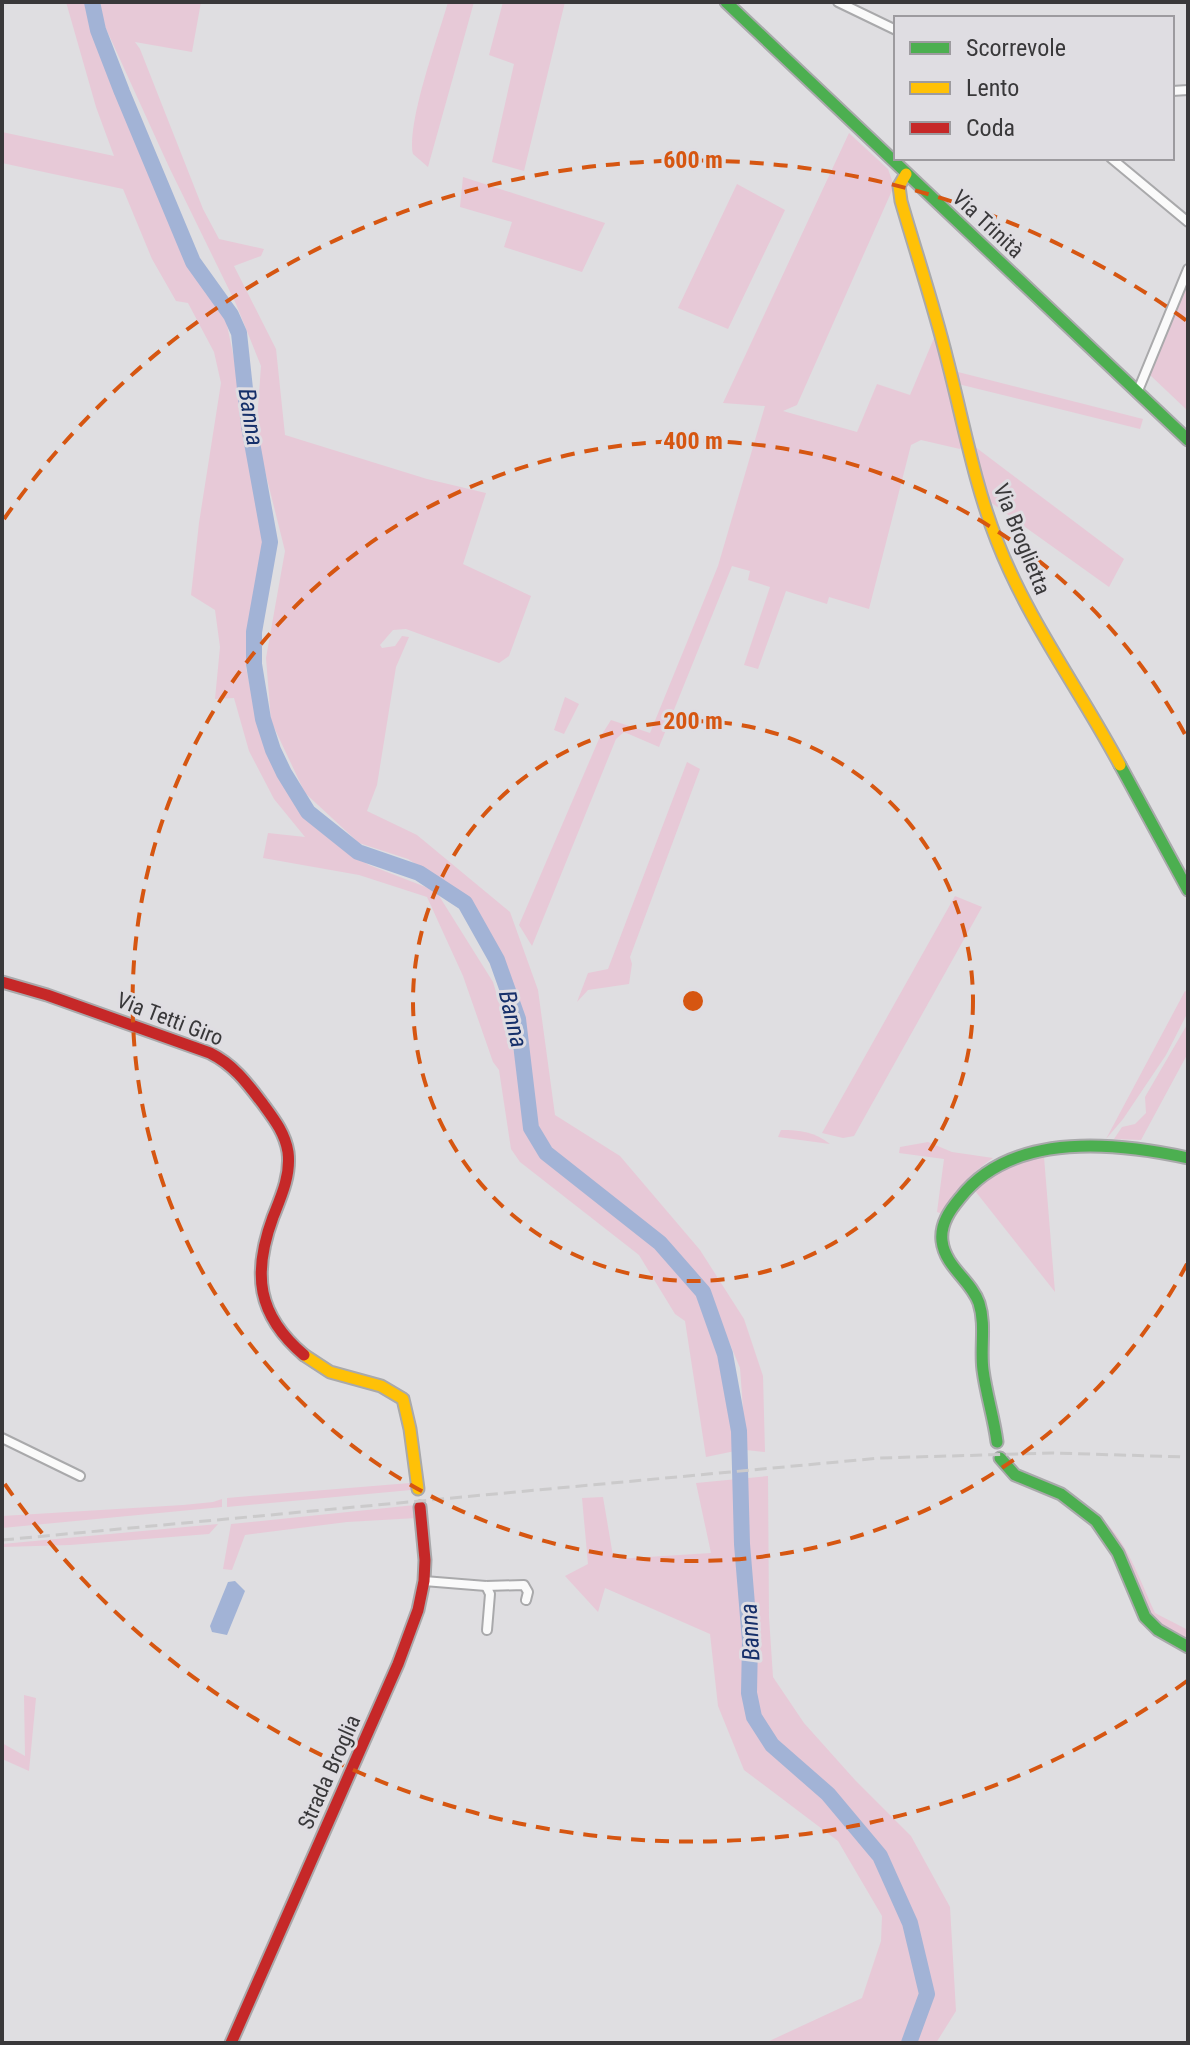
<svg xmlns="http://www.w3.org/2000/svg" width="1190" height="2045" viewBox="0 0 1190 2045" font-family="'Roboto Condensed',sans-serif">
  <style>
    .green { fill: #e7c9d7 }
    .water { fill: #a2b3d6 }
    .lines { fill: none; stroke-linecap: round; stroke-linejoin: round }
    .river { stroke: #a2b3d6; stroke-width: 16 }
    .street-casing { stroke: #a9a9ab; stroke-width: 12 }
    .fast-casing { stroke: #a9a9ab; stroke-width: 15 }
    .slow-casing { stroke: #a9a9ab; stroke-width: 15 }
    .jam-casing { stroke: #a9a9ab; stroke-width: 15 }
    .street { stroke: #fafafa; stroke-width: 8 }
    .fast { stroke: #4caf50; stroke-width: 11 }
    .slow { stroke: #ffc107; stroke-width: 11 }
    .jam { stroke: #c62828; stroke-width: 11 }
    .rail { stroke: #cbcacb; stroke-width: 3; stroke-dasharray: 12 6; stroke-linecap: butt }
    .ring { fill: none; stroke: #d65611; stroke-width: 4; stroke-dasharray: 14 10 }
    .labels { text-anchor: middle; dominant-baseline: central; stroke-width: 6; stroke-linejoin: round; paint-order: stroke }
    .street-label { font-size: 22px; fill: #39383a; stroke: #dfdde2 }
    .water-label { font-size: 24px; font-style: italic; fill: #16306a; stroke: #dfdde2 }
    .centre { fill: #d65611; stroke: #dfdde2; stroke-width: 4 }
    .ring-label { font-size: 24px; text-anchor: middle; font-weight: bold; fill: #d65611; stroke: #dfdde2; stroke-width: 6; stroke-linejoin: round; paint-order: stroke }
  </style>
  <rect width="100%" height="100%" fill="#dfdee1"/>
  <g class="green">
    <path d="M66,2H86L102,56L193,268L226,320L243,402L246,450L263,514L265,563L253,618L246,668L258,723L277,775L303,813L349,852L369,865L436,891L493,982L516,1059L525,1131L543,1156L654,1244L695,1290L722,1352L735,1451L706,1457L685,1321L675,1314L639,1255L520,1162L511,1149L499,1070L493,1062L463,976L427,897L359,875L263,858L268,833L305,837L274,799L249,751L234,698L215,699L220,647L215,610L191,595L199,523L221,383L214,352L188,303L176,301L152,259L123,189L2,163V132L114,156L96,107Z"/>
    <path d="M98,2H201L192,52L135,42L140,49L203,209L219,239L264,249L261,256L234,266L276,349L285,435L427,479L486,493L463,564L531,596L509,656L499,663L406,629L393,630L380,645L382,648L395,646L402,636L409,637L396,667L377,785L367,811L417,835L510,912L538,990L555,1115L620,1156L700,1250L744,1319L763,1376L765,1452L746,1450L740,1368L708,1291L667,1242L554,1151L537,1128L525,1021L504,960L470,899L408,859L359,843L305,793L271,721L266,658L285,551L256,435L261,366L236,304L169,167L103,22Z"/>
    <path d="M448,2H474L428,167L413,154C407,121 438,38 448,2Z"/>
    <path d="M503,2H565L524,171L492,162L514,64L489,55Z"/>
    <path d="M849,133L888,169L894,186L797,405L783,411L857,432L877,384L910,395L937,331L965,444L960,449L921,440L911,445L869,609L829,597L827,604L786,591L758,669L744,665L770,587L748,580L750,571L732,566L659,747L624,732L616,739L532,946L519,925L599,739L611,720L650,733L718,566L765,406L723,403Z"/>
    <path d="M463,177L605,223L582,272L504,247L512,222L460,207Z"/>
    <path d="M737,184L785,210L728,329L678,308Z"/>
    <path d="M1188,280V411L1149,374Z"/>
    <path d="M954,371L1143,419L1140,429L958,384Z"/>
    <path d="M974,446L1124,559L1109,587L986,499Z"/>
    <path d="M565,697L579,704L564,734L554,730Z"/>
    <path d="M687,762L700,769L630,957L632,964L629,984L588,990L577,1002L588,973L608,969Z"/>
    <path d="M955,896L982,907L854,1136L843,1138L822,1133Z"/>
    <path d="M1185,991L1188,993V1012L1166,1055L1123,1119L1106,1139Z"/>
    <path d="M1188,1023V1053L1141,1140L1114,1139L1122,1127L1135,1124L1146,1113L1145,1097Z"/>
    <path d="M781,1130C800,1130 815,1132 830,1144L778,1137Z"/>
    <path d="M928,1142L952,1152L993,1158C968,1176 958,1186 945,1215L937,1212L944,1159L899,1153L900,1147Z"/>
    <path d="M1044,1157L1055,1292L972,1187C997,1166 1013,1161 1044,1157Z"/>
    <path d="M768,1476L769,1617L773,1677L804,1723L855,1780L911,1836L950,1907L956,2011L936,2043H765L862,1998L881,1941L882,1916L838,1841L744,1770L718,1706L710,1634L605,1588L598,1612L565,1576L588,1564L582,1498L603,1497L613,1556L616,1559L711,1553L696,1483Z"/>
    <path d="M410,1483L411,1490L227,1507V1498Z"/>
    <path d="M1056,1487C1120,1519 1128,1553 1155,1613L1188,1630V1642L1153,1621L1101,1524Z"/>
    <path d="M222,1499V1507L2,1528V1516L183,1505L213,1502Z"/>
    <path d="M415,1505L417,1518L347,1522L245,1535L232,1570L223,1569L231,1524Z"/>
    <path d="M218,1524L209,1534L70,1545L2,1547V1544Z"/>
    <path d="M24,1695L36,1698L29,1771L2,1759V1743L25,1756Z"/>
  </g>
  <path class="water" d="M235,1581L245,1591L227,1635L212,1632L210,1626L228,1582Z"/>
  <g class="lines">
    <path class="river" d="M92,2L98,30L122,92L193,262L231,315L239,333L249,426L270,542L254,632V664L263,719L273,750L284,773L308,812L358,852L419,873L465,903L497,960L518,1019L531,1128L546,1153L660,1243L703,1292L725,1354L739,1431L742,1544L750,1641L749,1693L754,1717L772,1745L828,1794L880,1856L910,1923L927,1994L909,2043"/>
    <defs>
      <g id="street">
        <path d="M838,2L896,30"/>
        <path d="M1172,91L1188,90"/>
        <path d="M1111,158L1188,222"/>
        <path d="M1137,393L1188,269"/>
        <path d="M2,1438L80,1476"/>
        <path d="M424,1581L486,1586L524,1585L528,1592L526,1600"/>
        <path d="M486,1586L490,1594L487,1630"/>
      </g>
      <g id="fast">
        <path d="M726,2L1188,440"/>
        <path d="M1120,765L1188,890"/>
        <path d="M997,1442C994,1418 986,1394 983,1370C980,1348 986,1325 979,1303C971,1280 945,1267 942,1241C940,1224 950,1210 960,1198C1012,1131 1115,1142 1188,1158"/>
        <path d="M1000,1458L1015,1475L1061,1494L1096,1521L1118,1553L1145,1617L1158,1630L1188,1647"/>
      </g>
      <g id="slow">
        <path d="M906,174L899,186L901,201C916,253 934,306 947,359C963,420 974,483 997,541C1028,621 1080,690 1120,765"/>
        <path d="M304,1355L330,1372L381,1386L403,1399L410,1429L418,1489"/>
      </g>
      <g id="jam">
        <path d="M2,982L47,995L210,1053C234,1065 247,1083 263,1104C274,1119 285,1133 288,1152C291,1175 281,1197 273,1217C252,1274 257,1315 304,1355"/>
        <path d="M231,2043L398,1664L418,1610L424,1581L425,1560L420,1507"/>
      </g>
    </defs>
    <use href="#street" class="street-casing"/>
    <use href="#fast" class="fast-casing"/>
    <use href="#slow" class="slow-casing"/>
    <use href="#jam" class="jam-casing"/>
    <use href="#street" class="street"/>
    <use href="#fast" class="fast"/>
    <use href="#slow" class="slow"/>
    <use href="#jam" class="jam"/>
    <path class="rail" d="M2,1540L880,1458L1052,1453L1188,1457"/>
  </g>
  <g class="ring">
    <circle cx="693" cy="1001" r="280"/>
    <path d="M1187 1264A560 560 0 1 1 1187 738"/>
    <path d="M1187 1681A841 841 0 0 1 4 1483M4 519A841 841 0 0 1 1187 321"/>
  </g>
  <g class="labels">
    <g class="street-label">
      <text transform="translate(988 224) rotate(43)">Via Trinità</text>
      <text transform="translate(1022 539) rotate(68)">Via Broglietta</text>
      <text transform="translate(170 1019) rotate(21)">Via Tetti Giro</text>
      <text transform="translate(329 1772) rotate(-66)">Strada Broglia</text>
    </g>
    <g class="water-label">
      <text transform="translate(251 417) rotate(81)">Banna</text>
      <text transform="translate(513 1019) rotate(77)">Banna</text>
      <text transform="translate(750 1632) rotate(-93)">Banna</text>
    </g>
  </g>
  <circle cx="693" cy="1001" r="12" class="centre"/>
  <g class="ring-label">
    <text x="693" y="168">600 m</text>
    <text x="693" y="449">400 m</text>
    <text x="693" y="729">200 m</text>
  </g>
  <rect width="1190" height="2045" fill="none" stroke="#39383a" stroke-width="8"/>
  <rect x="894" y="16" width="280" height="144" fill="#dfdde2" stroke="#9d9b9f" stroke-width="2"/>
  <rect x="910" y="42" width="40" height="12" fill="#4caf50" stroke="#9d9b9f" stroke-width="2"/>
  <text x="966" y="56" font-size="24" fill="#39383a">Scorrevole</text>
  <rect x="910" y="82" width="40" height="12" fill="#ffc107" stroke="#9d9b9f" stroke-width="2"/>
  <text x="966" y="96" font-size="24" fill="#39383a">Lento</text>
  <rect x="910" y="122" width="40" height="12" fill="#c62828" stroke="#9d9b9f" stroke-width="2"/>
  <text x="966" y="136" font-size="24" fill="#39383a">Coda</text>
</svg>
